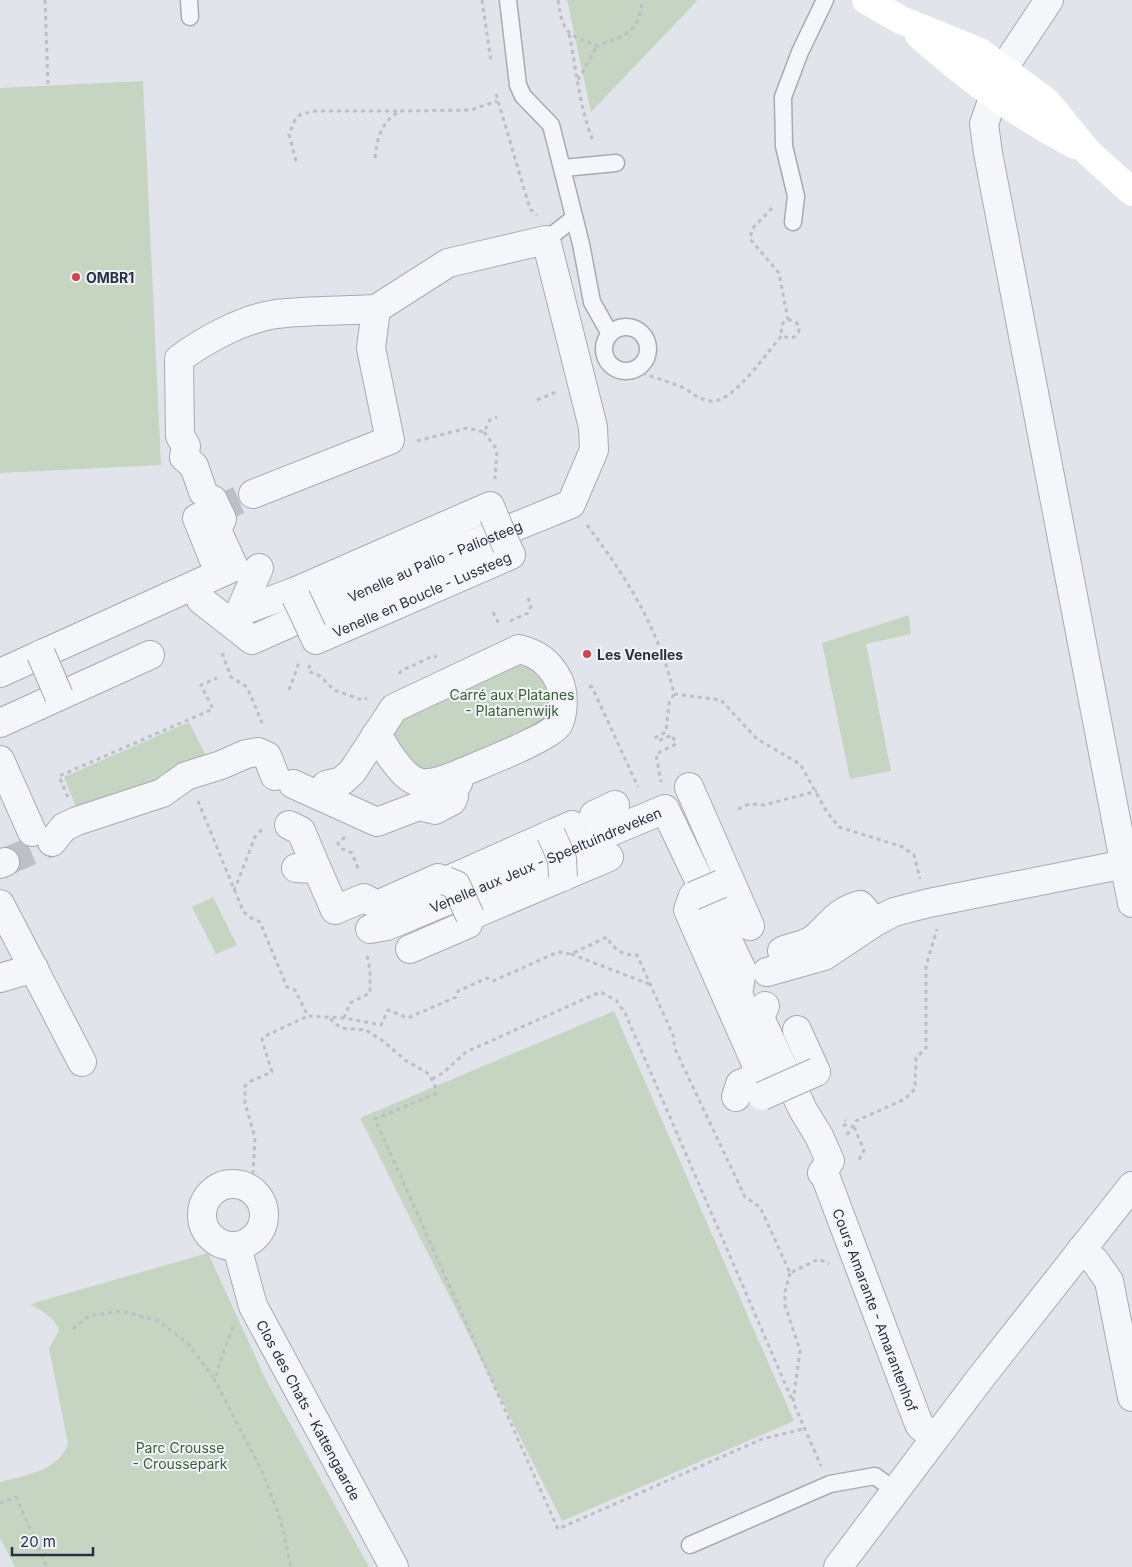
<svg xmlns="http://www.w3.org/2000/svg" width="1132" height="1567" viewBox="0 0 1132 1567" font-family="Inter,sans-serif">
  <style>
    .green { fill: #c5d5c2 }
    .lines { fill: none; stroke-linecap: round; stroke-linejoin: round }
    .street-tunnel { stroke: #bdc0c9; stroke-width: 28; stroke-dasharray: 28 14; stroke-linecap: butt }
    .lane-casing { stroke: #a7aab5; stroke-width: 19 }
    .street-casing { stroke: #a7aab5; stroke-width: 30 }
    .path { stroke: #bcbfc6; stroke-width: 3; stroke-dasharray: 4 4; stroke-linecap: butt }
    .lane { stroke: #f5f6f9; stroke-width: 16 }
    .street { stroke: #f5f6f9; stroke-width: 28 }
    .secondary { stroke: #fff; stroke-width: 28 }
    .street-bridge-casing { stroke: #a7aab5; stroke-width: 30; stroke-linecap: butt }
    .street-bridge { stroke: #f5f6f9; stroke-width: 28 }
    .poi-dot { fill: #d44349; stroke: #f1f3f8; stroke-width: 2 }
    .labels { text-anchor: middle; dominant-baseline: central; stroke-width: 4; stroke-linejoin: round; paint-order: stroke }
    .poi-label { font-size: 14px; font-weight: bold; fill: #293043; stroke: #f1f3f8; text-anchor: start }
    .street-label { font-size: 14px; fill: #293043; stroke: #f1f3f8 }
    .park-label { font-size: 14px; fill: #396036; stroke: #f1f3f8 }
  </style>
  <rect width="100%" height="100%" fill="#e2e4eb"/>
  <g class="green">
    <path d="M567,0H695L697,1L591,112Z"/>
    <path d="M143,81L161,465L0,473V88Z"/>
    <path d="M909,615L911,634L866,644L891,771L850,779L822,643Z"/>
    <path d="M511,662L529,665L542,674L553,697L545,725L420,776L391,735L393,724Z"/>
    <path d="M189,722L208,760L80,817L64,777Z"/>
    <path d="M213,897L237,945L216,954L192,907Z"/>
    <path d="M614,1011L794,1421L562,1521L360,1118Z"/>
    <path d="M208,1253L266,1380L369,1567H15L0,1538V1482C26,1475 58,1471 68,1444L49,1348L59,1331C55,1317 42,1311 30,1304Z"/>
  </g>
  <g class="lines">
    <g class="street-tunnel">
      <path d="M213,511L253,494"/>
      <path d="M5,862L52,842"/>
    </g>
    <defs>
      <g id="lane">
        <path d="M189,0L190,17"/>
        <path d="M508,0L518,85L523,96L551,125L581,244L592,302L610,334"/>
        <path d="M563,168L616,163"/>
        <path d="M793,222L796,196L784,146L783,97L800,52L825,0"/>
        <path d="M546,240L574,218"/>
        <circle cx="626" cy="349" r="22"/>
        <path d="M690,1545L830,1484L875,1476L894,1490"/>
      </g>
      <g id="street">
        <path d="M1049,0L1003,69L984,124L988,153L1132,903"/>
        <path d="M203,492L194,466L184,457L186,446L180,436L179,359C206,339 243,319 276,314C309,310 343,311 376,309"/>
        <path d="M213,511L197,518L213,558"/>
        <path d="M296,597L294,592L490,506L494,516"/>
        <path id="s1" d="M201,600L252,640L423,564L571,504L594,450L593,427L546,240L448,263L376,309L371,348L390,440L253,494"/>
        <path d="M242,611L294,592"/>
        <path d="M237,618L259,568"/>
        <path id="s2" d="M312,631L316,640L511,555L507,547"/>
        <path d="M0,673L234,567L217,530L222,519L213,500"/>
        <path d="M0,723L150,655"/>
        <path d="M375,736C383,742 384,746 389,754C413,789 424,789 461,773"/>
        <path d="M0,760L32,832"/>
        <path d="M293,784L377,822L419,806L435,810L452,801L454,796"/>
        <path d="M689,787L750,926"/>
        <path d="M321,796L326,785L342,781L352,772L394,708L519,649C539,654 550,663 559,681C564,693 564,711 559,723C553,737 479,765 461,773L458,783"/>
        <path d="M594,815L615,805"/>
        <path d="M289,825L301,831L317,869"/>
        <path d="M52,842L64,827L77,821L162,793L186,776L221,765L246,754L258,752L267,756L275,776"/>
        <path d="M0,864L5,862"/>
        <path d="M296,868L317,869L335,910L364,898L377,905L438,878L446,881L572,825"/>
        <path d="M693,896L688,910L761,1075L740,1084L736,1097"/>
        <path d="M0,904L82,1062"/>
        <path id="s3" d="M370,929L387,926L665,809L742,970L738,994L746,1013"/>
        <path d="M410,949L468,924L470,916L609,857"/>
        <path d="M782,951C793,946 806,946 815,938C833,922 836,912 860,905L875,922"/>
        <path d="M767,972L824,956L875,922L894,912L929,903L1125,864"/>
        <path d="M0,978L34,968"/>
        <path d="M765,1006L760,1018L803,1110L819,1136L830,1161L822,1173"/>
        <path d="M797,1030L816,1072"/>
        <path id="s4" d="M826,1178L917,1419L920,1426L935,1437"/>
        <circle cx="233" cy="1215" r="31"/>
        <path id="s5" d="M237,1247L253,1306L394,1567"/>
        <path d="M1081,1250L1095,1261L1109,1281L1132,1397"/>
        <path d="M838,1567L979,1380L1132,1186"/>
      </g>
    </defs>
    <use href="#lane" class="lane-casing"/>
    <use href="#street" class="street-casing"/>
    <g class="path">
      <path d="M45,0L48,86"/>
      <path d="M482,0L491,61"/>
      <path d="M558,0C563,33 567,35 597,46C625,36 640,32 642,0"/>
      <path d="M569,34C577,71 579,108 594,143"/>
      <path d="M578,80L597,46"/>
      <path d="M496,94L530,209L537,215"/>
      <path d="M375,158C377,138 381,122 400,111L471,110L497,101"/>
      <path d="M296,161L289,134L295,120L301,114L316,111H399"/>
      <path d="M772,208L752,229L750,239L779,273L788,320"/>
      <circle cx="790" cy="329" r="9"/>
      <path d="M635,370C649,376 664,380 679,386C691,390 699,402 714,401C736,399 768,351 783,334"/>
      <path d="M537,400L556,392"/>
      <path d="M484,432L497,450L495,479"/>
      <path d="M417,441L467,428L484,432L490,420L497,417"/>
      <path d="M587,525C626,576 660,631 674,694L669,703L666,732L656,737L658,741L672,735L676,744L656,754L661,782"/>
      <path d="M493,612L500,626"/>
      <path d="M510,621L528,613L531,606L527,595"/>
      <path d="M222,653L231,677L247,687L263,725"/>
      <path d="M310,665L308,671L320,676L334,690L362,700L367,698"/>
      <path d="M399,674L401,671L433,656L437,657"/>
      <path d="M589,686L592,687L638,787"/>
      <path d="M289,690L300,660"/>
      <path d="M674,694L721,700L757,739L800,764L827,812L839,827L903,847L914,855L920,879"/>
      <path d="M68,797L59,776L213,709L201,685L217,678"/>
      <path d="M198,801L243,911L249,917L260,922L287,987L295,990L308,1016L344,1018L381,1025L388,1010L408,1018L456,997L458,991L487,978L493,981L558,952L571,954L607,937C613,949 623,956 637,955L673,1035L675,1049L745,1197L760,1207L790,1273L819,1259L829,1264"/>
      <path d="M738,809L749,804L764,805L817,791"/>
      <path d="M345,837L338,843L340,848L352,853L359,871"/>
      <path d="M234,891L255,837L262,829"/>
      <path d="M571,954L649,984"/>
      <path d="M344,1018L350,1003L370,993V971L367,955"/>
      <path d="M330,1019L341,1028L366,1030L383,1041L405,1060L429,1074L436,1088L435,1094L375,1119L558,1529L762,1439L803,1429"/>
      <path d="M432,1079L443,1073L466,1052L600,992L616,1000L625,1013L793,1402"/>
      <path d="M843,1126L847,1124L845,1120"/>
      <path d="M854,1127L864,1150L858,1162"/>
      <path d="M847,1135L856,1121L905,1099L915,1089L916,1058L926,1048V966L937,929"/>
      <path d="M252,1190L255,1138L245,1103V1086L251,1081L272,1072L262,1040L263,1037L308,1016"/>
      <path d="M790,1273L785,1292V1305L800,1351L793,1402L821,1466"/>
      <path d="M233,1327C228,1343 220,1357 217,1374L213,1377L263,1473L281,1521L291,1567"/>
      <path d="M73,1329L89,1316L121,1311L159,1321L189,1345L213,1377"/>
      <path d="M0,1503L16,1497L47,1567"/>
    </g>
    <use href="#lane" class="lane"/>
    <use href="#street" class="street"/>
    <g class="secondary">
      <path d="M866,0L901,20L980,52L1047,102L1087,151L1132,192"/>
      <path d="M919,35C969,79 1016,114 1075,145"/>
    </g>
    <defs>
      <g id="street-bridge">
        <path d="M494,516L507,547"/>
        <path d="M296,597L312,631"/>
        <path d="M41,654L59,696"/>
        <path d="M551,834L562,859L563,877"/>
        <path d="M446,881L456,885L470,916"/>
        <path d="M693,896L721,884"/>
        <path d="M762,1096L816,1072"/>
      </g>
    </defs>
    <use href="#street-bridge" class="street-bridge-casing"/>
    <use href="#street-bridge" class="street-bridge"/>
  </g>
  <g class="poi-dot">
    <circle cx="76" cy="277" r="5"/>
    <circle cx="587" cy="654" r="5"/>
  </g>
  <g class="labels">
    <g class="poi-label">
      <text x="86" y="277">OMBR1</text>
      <text x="597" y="654">Les Venelles</text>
    </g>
    <g class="street-label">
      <text stroke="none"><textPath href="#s1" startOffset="264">Venelle au Palio - Paliosteeg</textPath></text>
      <text stroke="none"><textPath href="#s2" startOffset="125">Venelle en Boucle - Lussteeg</textPath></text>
      <text stroke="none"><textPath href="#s3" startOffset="189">Venelle aux Jeux - Speeltuindreveken</textPath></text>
      <text stroke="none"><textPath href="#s4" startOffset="141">Cours Amarante - Amarantenhof</textPath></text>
      <text stroke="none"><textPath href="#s5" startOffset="179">Clos des Chats - Kattengaarde</textPath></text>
    </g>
    <g class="park-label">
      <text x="512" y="694">Carré aux Platanes<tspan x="512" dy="16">- Platanenwijk</tspan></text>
      <text x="180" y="1447">Parc Crousse<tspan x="180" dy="16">- Croussepark</tspan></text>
    </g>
  </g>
  <path d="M12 1547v8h81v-8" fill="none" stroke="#293043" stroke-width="2.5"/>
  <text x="20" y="1547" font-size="15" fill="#293043" stroke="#f1f3f8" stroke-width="4" paint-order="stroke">20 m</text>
</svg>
